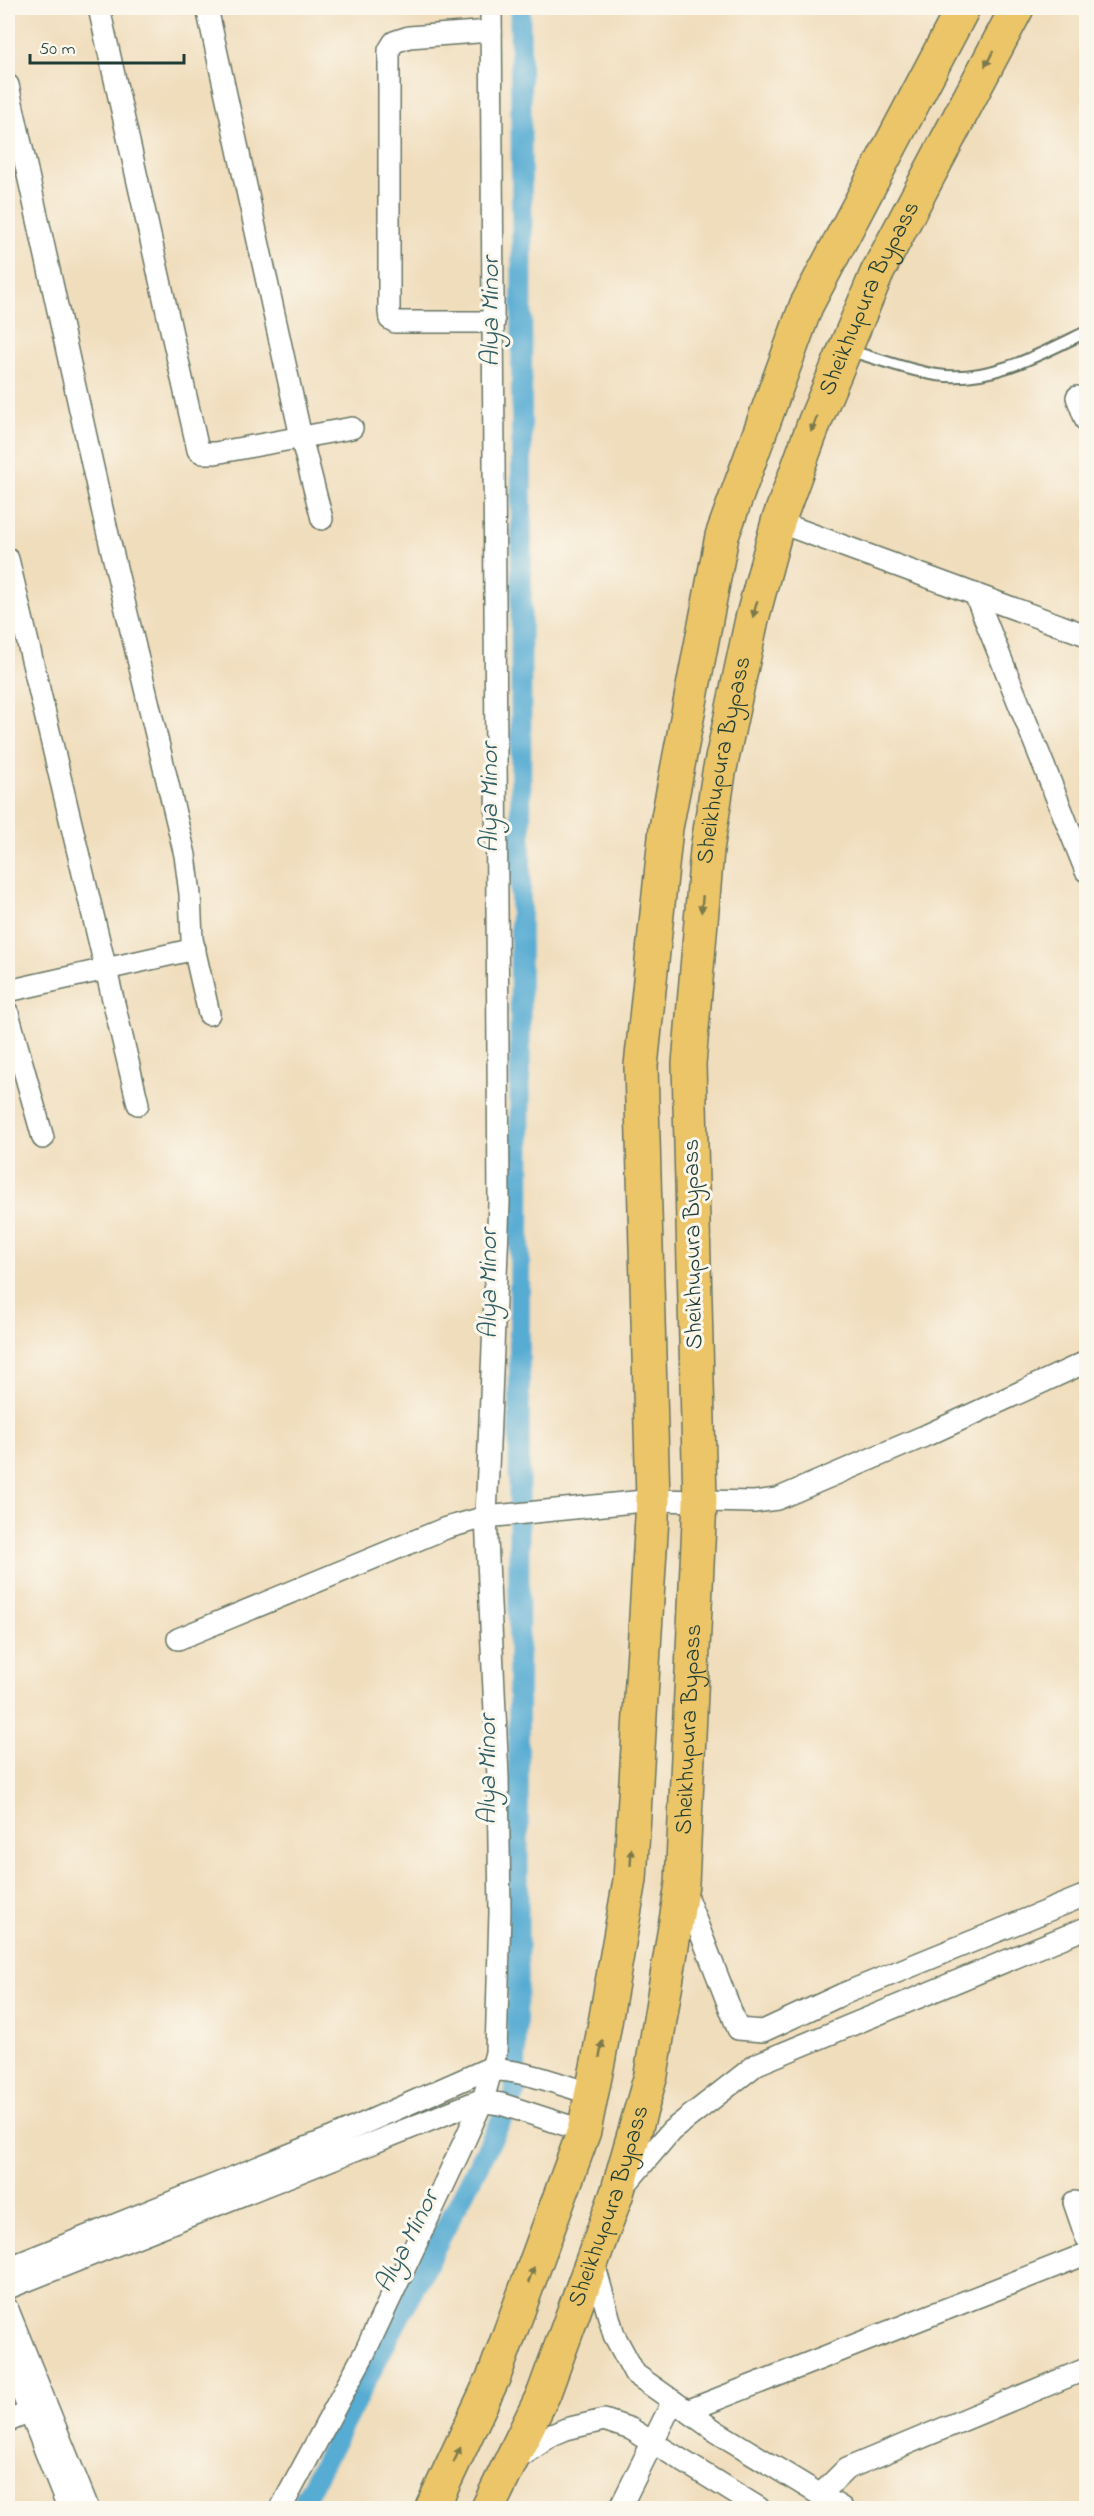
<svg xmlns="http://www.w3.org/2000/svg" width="1094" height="2516" font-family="'Indie Flower',sans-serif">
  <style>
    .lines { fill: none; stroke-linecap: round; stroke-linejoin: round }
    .canal { stroke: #56acd3; stroke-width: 21 }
    .service-casing { stroke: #687564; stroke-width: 14 }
    .minor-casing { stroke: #687564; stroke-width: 24 }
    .trunk-casing { stroke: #687564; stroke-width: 36 }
    .service { stroke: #fff; stroke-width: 10 }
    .minor { stroke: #fff; stroke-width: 21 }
    .trunk { stroke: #ecc569; stroke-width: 33 }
    .oneway { fill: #7b7a4c }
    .labels { text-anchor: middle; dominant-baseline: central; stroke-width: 6; stroke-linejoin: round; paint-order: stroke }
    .street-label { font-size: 24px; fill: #1f3d34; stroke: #fbf7ec }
    .water-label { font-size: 26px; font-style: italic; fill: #305e64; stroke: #fbf7ec }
  </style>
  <rect width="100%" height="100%" fill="#fbf7ec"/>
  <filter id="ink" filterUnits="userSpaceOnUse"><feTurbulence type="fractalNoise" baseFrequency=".0167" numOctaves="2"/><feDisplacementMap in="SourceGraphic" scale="12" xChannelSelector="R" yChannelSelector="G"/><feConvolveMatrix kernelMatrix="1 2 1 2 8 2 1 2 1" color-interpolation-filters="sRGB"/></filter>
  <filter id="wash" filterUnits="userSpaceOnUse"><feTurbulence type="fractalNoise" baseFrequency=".008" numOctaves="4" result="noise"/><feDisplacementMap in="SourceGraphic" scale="24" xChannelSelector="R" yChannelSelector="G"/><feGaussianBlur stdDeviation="1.35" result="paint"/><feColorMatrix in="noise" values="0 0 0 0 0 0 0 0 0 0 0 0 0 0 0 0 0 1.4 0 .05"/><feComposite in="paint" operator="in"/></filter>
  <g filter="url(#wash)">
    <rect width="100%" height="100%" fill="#f0ddbc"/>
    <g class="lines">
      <polyline class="canal" points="300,2508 515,2094 518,1943 522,240 520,8"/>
    </g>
  </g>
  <g filter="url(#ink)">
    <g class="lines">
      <defs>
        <path id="service" d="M847 350C876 358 907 370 937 375 989 383 1041 354 1086 332"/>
        <g id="minor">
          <polyline points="99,8 198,450 203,453 215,453 352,428"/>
          <polyline points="207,8 301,437 322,519"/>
          <polyline points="491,31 409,37 394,42 389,50 389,312 390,319 395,322 494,322"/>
          <polyline points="8,85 105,522 185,855 190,894 192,939 209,1014"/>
          <polyline points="1077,397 1086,421"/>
          <polyline points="778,522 1086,635"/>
          <polyline points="8,559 138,1104"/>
          <polyline points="975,594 1086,871"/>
          <polyline points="8,991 195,949"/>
          <polyline points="8,1013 43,1138"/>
          <polyline points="178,1639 446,1528 486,1517 653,1500 754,1502 777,1499 927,1435 1086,1362"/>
          <polyline points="684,1890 738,2029 763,2031 843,1994 1086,1895"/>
          <polyline points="625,2185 671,2131 757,2064 1086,1928"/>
          <polyline points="1074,2202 1086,2237"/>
          <polyline points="593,2260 614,2335 635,2374 717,2432 842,2508"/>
          <path d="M8 2268 331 2138 485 2070C521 2068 558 2084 592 2094"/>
          <polyline points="8,2288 478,2101 501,2104 584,2131"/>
          <polyline points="8,2310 88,2508"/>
          <polyline points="8,2357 68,2508"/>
          <polyline points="687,2411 1086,2254"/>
          <polyline points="8,2421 43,2407"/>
          <polyline points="513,2462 552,2435 566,2429 604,2420 631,2429 759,2508"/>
          <polyline points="820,2495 846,2469 1086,2369"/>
          <polyline points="281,2508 364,2354 464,2142 483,2100 496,2053 500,1912 498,1777 486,1517 499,1203 491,8"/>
          <polyline points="620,2508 673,2401"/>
        </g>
        <g id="trunk">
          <polyline points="432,2508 494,2376 584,2131 599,2057 630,1880 653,1500 641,1066 666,828 722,536 806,306 963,8"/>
          <path id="s1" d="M488 2508 544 2393 617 2193 651 2075 682 1884 700 1501 689 1064 707 850 719 773 752 619 778 522 815 421 877 273 1017 8"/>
        </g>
      </defs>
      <use href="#service" class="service-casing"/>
      <use href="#minor" class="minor-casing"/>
      <use href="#trunk" class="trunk-casing"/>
      <use href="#service" class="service"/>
      <use href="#minor" class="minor"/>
      <use href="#trunk" class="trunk"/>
    </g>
    <defs><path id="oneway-solid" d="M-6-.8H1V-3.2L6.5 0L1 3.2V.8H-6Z" transform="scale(1.5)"/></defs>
    <g class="oneway">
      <use href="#oneway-solid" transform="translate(989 59) rotate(118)"/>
      <use href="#oneway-solid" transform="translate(814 424) rotate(111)"/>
      <use href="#oneway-solid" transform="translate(755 609) rotate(105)"/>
      <use href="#oneway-solid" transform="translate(702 904) rotate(95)"/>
      <use href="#oneway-solid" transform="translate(631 1857) rotate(-87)"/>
      <use href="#oneway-solid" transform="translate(601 2049) rotate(-80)"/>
      <use href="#oneway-solid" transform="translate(531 2275) rotate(-70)"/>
      <use href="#oneway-solid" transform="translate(457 2455) rotate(-65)"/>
    </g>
  </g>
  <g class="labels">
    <g class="street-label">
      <text stroke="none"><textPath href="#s1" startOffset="2270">Sheikhupura Bypass</textPath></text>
      <text stroke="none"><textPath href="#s1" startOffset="1784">Sheikhupura Bypass</textPath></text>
      <text transform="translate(694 1244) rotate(-91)">Sheikhupura Bypass</text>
      <text stroke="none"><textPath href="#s1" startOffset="812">Sheikhupura Bypass</textPath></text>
      <text stroke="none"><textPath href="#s1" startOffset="326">Sheikhupura Bypass</textPath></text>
    </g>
    <g class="water-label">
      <text transform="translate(492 312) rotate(-90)">Alya Minor</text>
      <text transform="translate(491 798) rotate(-90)">Alya Minor</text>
      <text transform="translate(490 1284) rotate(-90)">Alya Minor</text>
      <text transform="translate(489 1770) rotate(-90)">Alya Minor</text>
      <text transform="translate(408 2242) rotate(-63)">Alya Minor</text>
    </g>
  </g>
  <rect width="1094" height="2516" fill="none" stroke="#fbf7ec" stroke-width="30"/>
  <path d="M30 54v9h154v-9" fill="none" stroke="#1f3d34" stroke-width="3"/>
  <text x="39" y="54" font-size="18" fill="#1f3d34" stroke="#fbf7ec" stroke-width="4.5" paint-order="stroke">50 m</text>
</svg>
